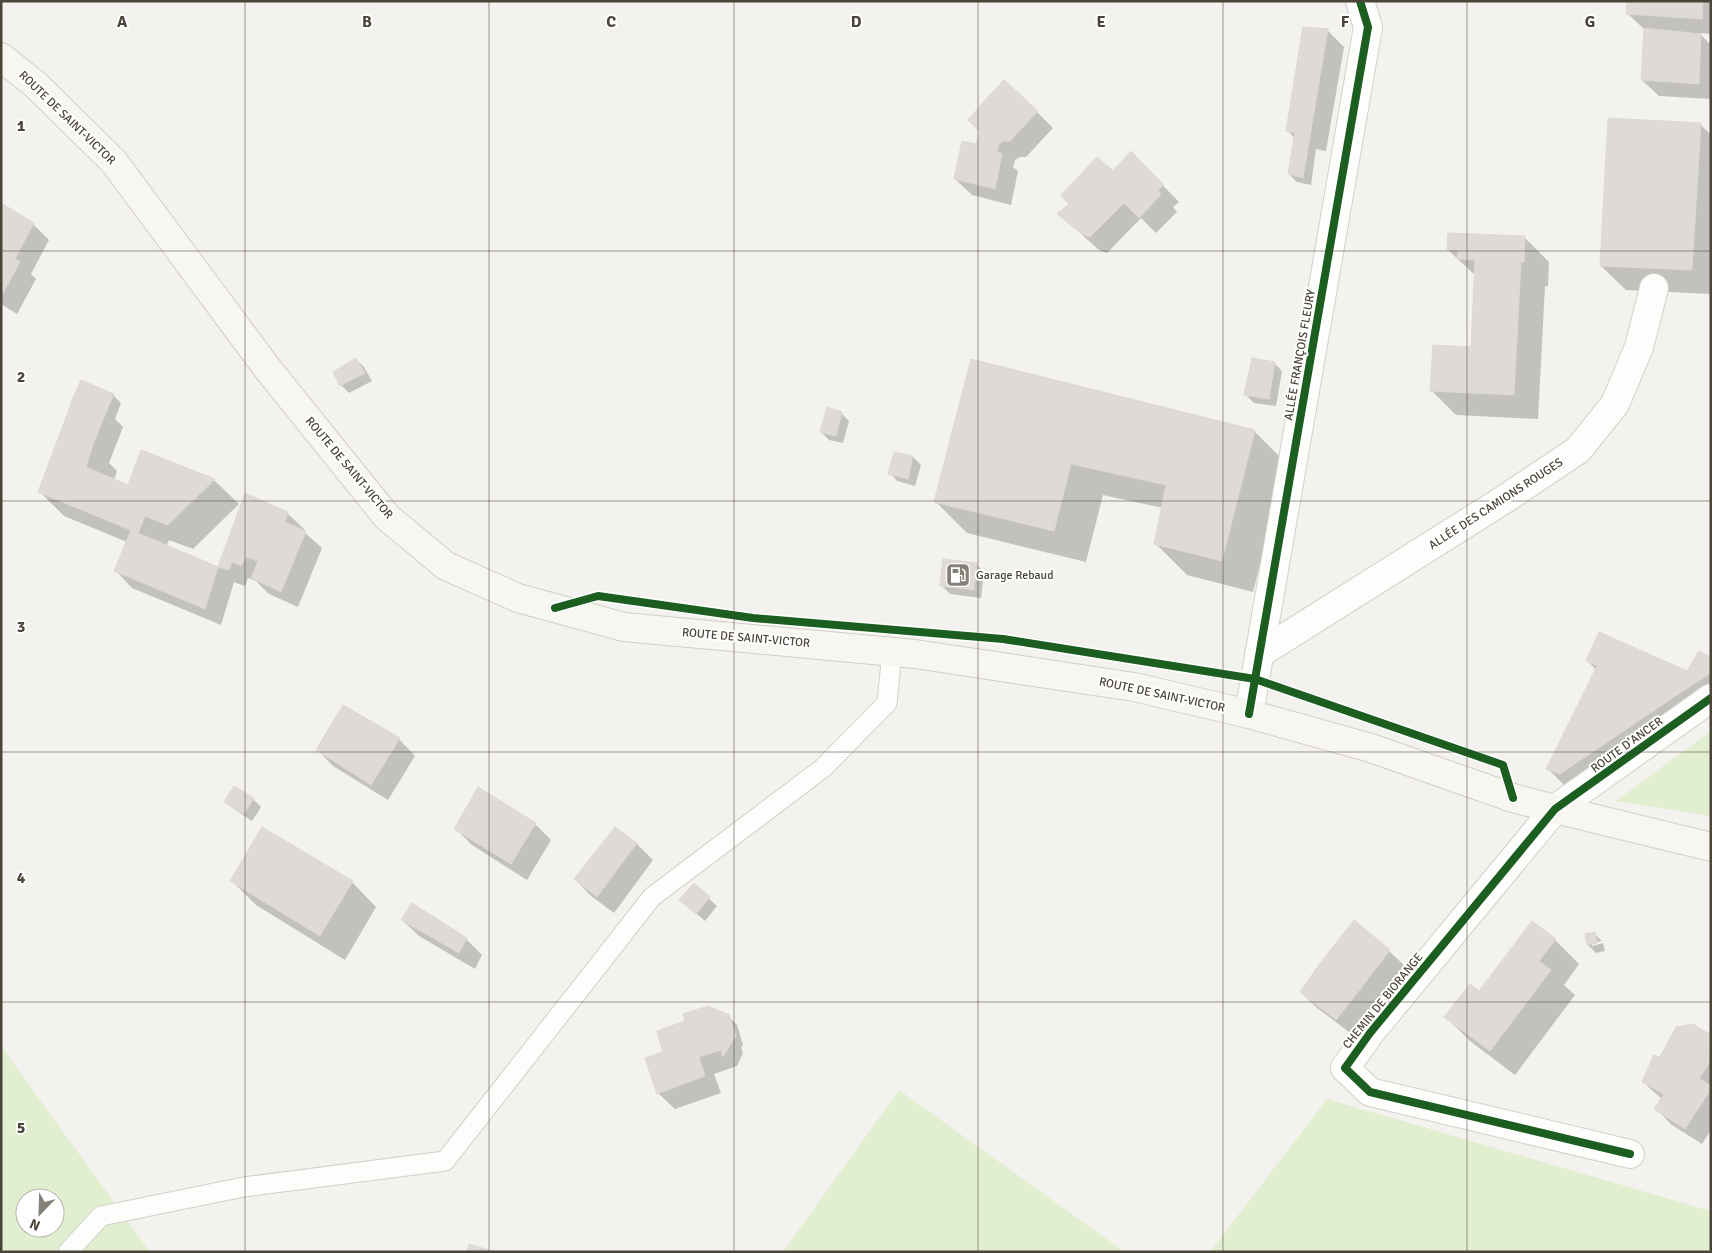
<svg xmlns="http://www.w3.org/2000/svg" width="1712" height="1253" font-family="Signika,sans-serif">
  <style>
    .green { fill: #e1eecf; fill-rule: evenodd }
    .shadow { fill: #0003 }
    .building { fill: #dedbd6; stroke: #dcd9d4 }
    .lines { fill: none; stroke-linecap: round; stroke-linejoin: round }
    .service-casing { stroke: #d2d0cb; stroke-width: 21 }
    .minor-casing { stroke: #d2d0cb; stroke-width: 30 }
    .secondary-casing { stroke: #d3cfc5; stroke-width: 30 }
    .service { stroke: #fdfdfc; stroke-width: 19 }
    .minor { stroke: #fdfdfc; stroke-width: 28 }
    .secondary { stroke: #f7f6f1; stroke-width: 28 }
    .cycleway-casing { stroke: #fff; stroke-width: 11 }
    .cycleway { stroke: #1b5e20; stroke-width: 8 }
    .grid { fill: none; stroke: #4b4439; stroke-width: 1; stroke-opacity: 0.55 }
    .labels { text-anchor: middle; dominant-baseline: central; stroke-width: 4; stroke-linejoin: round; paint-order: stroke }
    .street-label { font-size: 12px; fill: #4b4439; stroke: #fff }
    .poi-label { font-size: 12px; fill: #4b4439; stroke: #fff; text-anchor: start }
    .grid-label { font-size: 16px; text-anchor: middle; font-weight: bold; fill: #4b4439; stroke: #fff; stroke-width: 4; stroke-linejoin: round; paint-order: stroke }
  </style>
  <rect width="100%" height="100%" fill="#f4f2ee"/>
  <g class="green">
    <polygon points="1711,731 1711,816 1616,801"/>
    <path d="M1 1046 150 1252H1ZM25 1198H55V1228H25Z"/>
    <polygon points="899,1090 1125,1252 783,1252"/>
    <polygon points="1327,1099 1711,1211 1711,1252 1210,1252"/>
  </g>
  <g class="shadow">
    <polygon points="1628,1 1711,1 1711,34 1699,33 1711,45 1711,99 1659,96 1642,80 1645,30 1627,13"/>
    <polygon points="1327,30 1344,47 1326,151 1316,149 1311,185 1297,182 1289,174 1295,138 1288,131"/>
    <polygon points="1037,112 1053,128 1026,157 1020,157 1015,160 1013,167 1018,171 1011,205 972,195 955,179 977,146"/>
    <polygon points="1700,124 1711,135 1711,294 1626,290 1601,266"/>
    <polygon points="1131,153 1179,202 1173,207 1177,212 1156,233 1141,218 1107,253 1099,250 1059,214 1070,204 1097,159 1113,172"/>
    <polygon points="1,205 33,224 49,240 31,274 36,279 17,314 1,304"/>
    <polygon points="1524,237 1549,262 1548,286 1545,286 1538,419 1456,415 1432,391 1472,348 1476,276 1448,250"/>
    <polygon points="356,359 364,367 372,381 349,393 341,385 335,373"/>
    <polygon points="971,361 1255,432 1286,463 1253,592 1187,575 1156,544 1163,508 1103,495 1086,562 967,533 935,501"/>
    <polygon points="1274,363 1282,371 1276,406 1254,403 1246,395"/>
    <polygon points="113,395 121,403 115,419 123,427 109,463 117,471 114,480 129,486 141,451 215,481 239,504 193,549 169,540 166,546 219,568 246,494 287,513 304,529 303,531 322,548 298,607 269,594 256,581 248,578 245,586 234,582 221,625 132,588 116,571 127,542 64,516 40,492"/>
    <polygon points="841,413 849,421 843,443 829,440 821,432"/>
    <polygon points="894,453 913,457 921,465 915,486 897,481 890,473"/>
    <polygon points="976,564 984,572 981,598 950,594 942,586"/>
    <polygon points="1711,658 1711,700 1571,792 1547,768 1596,670 1588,661 1687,672"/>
    <polygon points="399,739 415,756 388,800 333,766 317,749"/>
    <polygon points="253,799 261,807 252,821 234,809 226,802"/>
    <polygon points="535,824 551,840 527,880 472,845 456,829"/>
    <polygon points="615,828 637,844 653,860 614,913 591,896 575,879"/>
    <polygon points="232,881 352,882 376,907 345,960 256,905"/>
    <polygon points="694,885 717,906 705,921 681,900"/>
    <polygon points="402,920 466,939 482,955 475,969 419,936"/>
    <polygon points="1354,922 1389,951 1406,967 1353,1035 1317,1008 1301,992"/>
    <polygon points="1595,934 1602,941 1592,943 1592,946 1603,943 1605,951 1596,953 1588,945"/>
    <polygon points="1555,940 1579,964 1564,985 1575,995 1515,1075 1470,1041 1446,1017"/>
    <polygon points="728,1016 737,1025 743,1045 741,1047 743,1053 737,1066 714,1074 721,1093 675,1109 658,1093 665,1053"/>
    <polygon points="1677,1029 1711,1037 1711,1130 1702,1144 1672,1125 1656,1109 1662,1099 1643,1082 1660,1059"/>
  </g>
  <g class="building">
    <polygon points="1627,1 1703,1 1702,19 1626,14"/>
    <polygon points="1303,27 1328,29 1310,136 1286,131"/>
    <polygon points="1644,28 1701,34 1699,84 1641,80"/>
    <polygon points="1004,80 1011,86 994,104 987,98"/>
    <polygon points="1011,86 1038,111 1010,141 1003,141 999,144 997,152 1002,154 995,189 954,179 962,141 976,144 980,132 968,120 987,98 994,104"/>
    <polygon points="1608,118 1701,123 1692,270 1600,266"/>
    <polygon points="1295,132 1310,136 1303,178 1288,174"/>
    <polygon points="1131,151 1146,167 1141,172 1124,159"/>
    <polygon points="1097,157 1112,170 1101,182 1096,178 1082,191 1077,186 1064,199 1061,195"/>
    <polygon points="1124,159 1141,172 1146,167 1164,185 1158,190 1161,195 1139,218 1124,203 1090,237 1082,234 1057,214 1069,204 1064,199 1077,186 1082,191 1096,178 1101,182"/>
    <polygon points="1,203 34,223 15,259 20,262 1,297"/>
    <polygon points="1448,233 1525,236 1524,262 1521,262 1514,395 1430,391 1433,345 1471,347 1475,260 1457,259 1458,250 1447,250"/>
    <polygon points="356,358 365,373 340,386 333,372"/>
    <polygon points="1252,358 1275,362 1269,399 1244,395"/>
    <polygon points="971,359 1255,430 1222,561 1154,544 1166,485 1071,464 1054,531 934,502"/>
    <polygon points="81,380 114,394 107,410 74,396"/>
    <polygon points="74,396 107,410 93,445 61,431"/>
    <polygon points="827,407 842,412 836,436 820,432"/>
    <polygon points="61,431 93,445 86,467 128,485 141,450 215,479 168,525 145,516 138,533 38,492"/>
    <polygon points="894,452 913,456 908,479 888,474"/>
    <polygon points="245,493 288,512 285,522 306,531 281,592 251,578 258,561 246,557 241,566 232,562 229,570 218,567"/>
    <polygon points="131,530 218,567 205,609 114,571"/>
    <polygon points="943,559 977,563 974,590 940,586"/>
    <polygon points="1599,632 1687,671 1699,651 1711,657 1711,673 1674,697 1586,661"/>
    <polygon points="1597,666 1674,697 1560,774 1546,769"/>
    <polygon points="343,705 400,738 371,785 316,750"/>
    <polygon points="234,786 254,798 244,814 224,802"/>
    <polygon points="478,787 536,823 511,864 454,829"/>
    <polygon points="262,827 353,881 320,936 230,881"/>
    <polygon points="615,827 637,843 597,897 574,879"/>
    <polygon points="694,883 710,897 696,914 679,900"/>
    <polygon points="412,903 467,938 459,953 401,920"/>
    <polygon points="1354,920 1390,950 1358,992 1321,962"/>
    <polygon points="1532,921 1556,939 1539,961 1551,970 1490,1051 1444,1017 1470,984 1479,991"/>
    <polygon points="1595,932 1597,943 1587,945 1585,934"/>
    <polygon points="1321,962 1358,992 1336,1020 1300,992"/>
    <polygon points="708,1006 729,1015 736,1036 723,1057 721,1050 728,1036 722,1020 708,1014 685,1021 683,1014"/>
    <polygon points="708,1014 722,1020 728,1036 721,1050 699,1057 705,1076 657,1094 645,1058 663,1052 659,1039 688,1029 685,1021"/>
    <polygon points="685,1021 688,1029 659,1039 657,1031"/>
    <polygon points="1693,1024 1711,1035 1711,1060 1699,1079 1694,1075 1702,1062 1699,1061 1705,1053 1703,1043 1691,1035 1681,1038 1676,1045 1672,1044 1666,1060 1660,1057 1676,1027"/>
    <polygon points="1691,1035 1703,1043 1705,1053 1699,1061 1702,1062 1694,1075 1711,1086 1711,1089 1685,1129 1654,1109 1664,1094 1642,1082 1654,1055 1666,1060 1672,1044 1676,1045 1681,1038"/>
    <polygon points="469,1244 492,1251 492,1252 467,1252"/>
  </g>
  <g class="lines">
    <defs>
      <polyline id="service" points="68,1252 101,1216 244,1187 445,1161 652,897 823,768 887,703 892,652"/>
      <g id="minor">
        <polyline points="1259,654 1508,497 1578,450 1615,404 1639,347 1654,288"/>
        <polyline points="1249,714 1368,27 1360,1"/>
        <polyline points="1630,1154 1370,1092 1345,1068 1370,1033 1555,809 1711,698"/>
      </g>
      <polyline id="secondary" points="1,57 36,85 114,162 267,368 387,517 446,566 518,598 624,627 915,654 1134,687 1249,714 1371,748 1513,798 1555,809 1711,847"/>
    </defs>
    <use href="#service" class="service-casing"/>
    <use href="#minor" class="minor-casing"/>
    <use href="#secondary" class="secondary-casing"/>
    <use href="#service" class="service"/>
    <use href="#minor" class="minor"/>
    <use href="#secondary" class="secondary"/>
    <defs>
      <g id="cycleway">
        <polyline points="555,608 598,596 753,618 1003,639 1255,679 1503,765 1513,798"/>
        <polyline points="1249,714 1368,27 1360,1"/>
        <polyline points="1630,1154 1370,1092 1345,1068 1370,1033 1555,809 1711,698"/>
      </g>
    </defs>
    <use href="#cycleway" class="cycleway-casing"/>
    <use href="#cycleway" class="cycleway"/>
  </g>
  <path class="grid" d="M245 1V1252M489 1V1252M734 1V1252M978 1V1252M1223 1V1252M1467 1V1252M1 251H1711M1 501H1711M1 752H1711M1 1002H1711"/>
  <defs>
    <symbol id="fuel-square" viewBox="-11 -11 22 22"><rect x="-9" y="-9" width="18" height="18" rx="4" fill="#868178" stroke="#fff"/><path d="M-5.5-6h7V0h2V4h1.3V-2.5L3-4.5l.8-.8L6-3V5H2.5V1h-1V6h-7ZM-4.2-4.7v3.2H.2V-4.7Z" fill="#fff"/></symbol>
  </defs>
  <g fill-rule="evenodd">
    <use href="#fuel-square" x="944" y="561" width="28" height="28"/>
  </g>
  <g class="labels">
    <g class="street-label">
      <text transform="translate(67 118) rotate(44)">ROUTE DE SAINT-VICTOR</text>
      <text transform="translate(1300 355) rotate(-80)">ALLÉE FRANÇOIS FLEURY</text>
      <text transform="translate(349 468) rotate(50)">ROUTE DE SAINT-VICTOR</text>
      <text transform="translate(1496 504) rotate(-33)">ALLÉE DES CAMIONS ROUGES</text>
      <text transform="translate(746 638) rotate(5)">ROUTE DE SAINT-VICTOR</text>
      <text transform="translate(1162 695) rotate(12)">ROUTE DE SAINT-VICTOR</text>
      <text transform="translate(1627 745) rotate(-36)">ROUTE D'ANCER</text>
      <text transform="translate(1383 1001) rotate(-51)">CHEMIN DE BIORANGE</text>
    </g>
    <g class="poi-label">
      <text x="976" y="575">Garage Rebaud</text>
    </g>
  </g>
  <g class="grid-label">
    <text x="122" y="27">A</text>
    <text x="367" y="27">B</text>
    <text x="611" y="27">C</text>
    <text x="856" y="27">D</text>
    <text x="1101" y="27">E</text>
    <text x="1345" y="27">F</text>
    <text x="1590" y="27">G</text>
    <text x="21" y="131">1</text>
    <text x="21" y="382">2</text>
    <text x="21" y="632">3</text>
    <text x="21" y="883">4</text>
    <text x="21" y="1133">5</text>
  </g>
  <rect width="1712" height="1253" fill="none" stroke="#4b4439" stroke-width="5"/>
  <g transform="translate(40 1213) rotate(203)"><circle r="24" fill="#ffffff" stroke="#b7b4b0"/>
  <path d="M0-4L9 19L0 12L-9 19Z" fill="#868178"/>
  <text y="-8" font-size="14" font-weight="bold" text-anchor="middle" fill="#4b4439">N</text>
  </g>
</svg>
